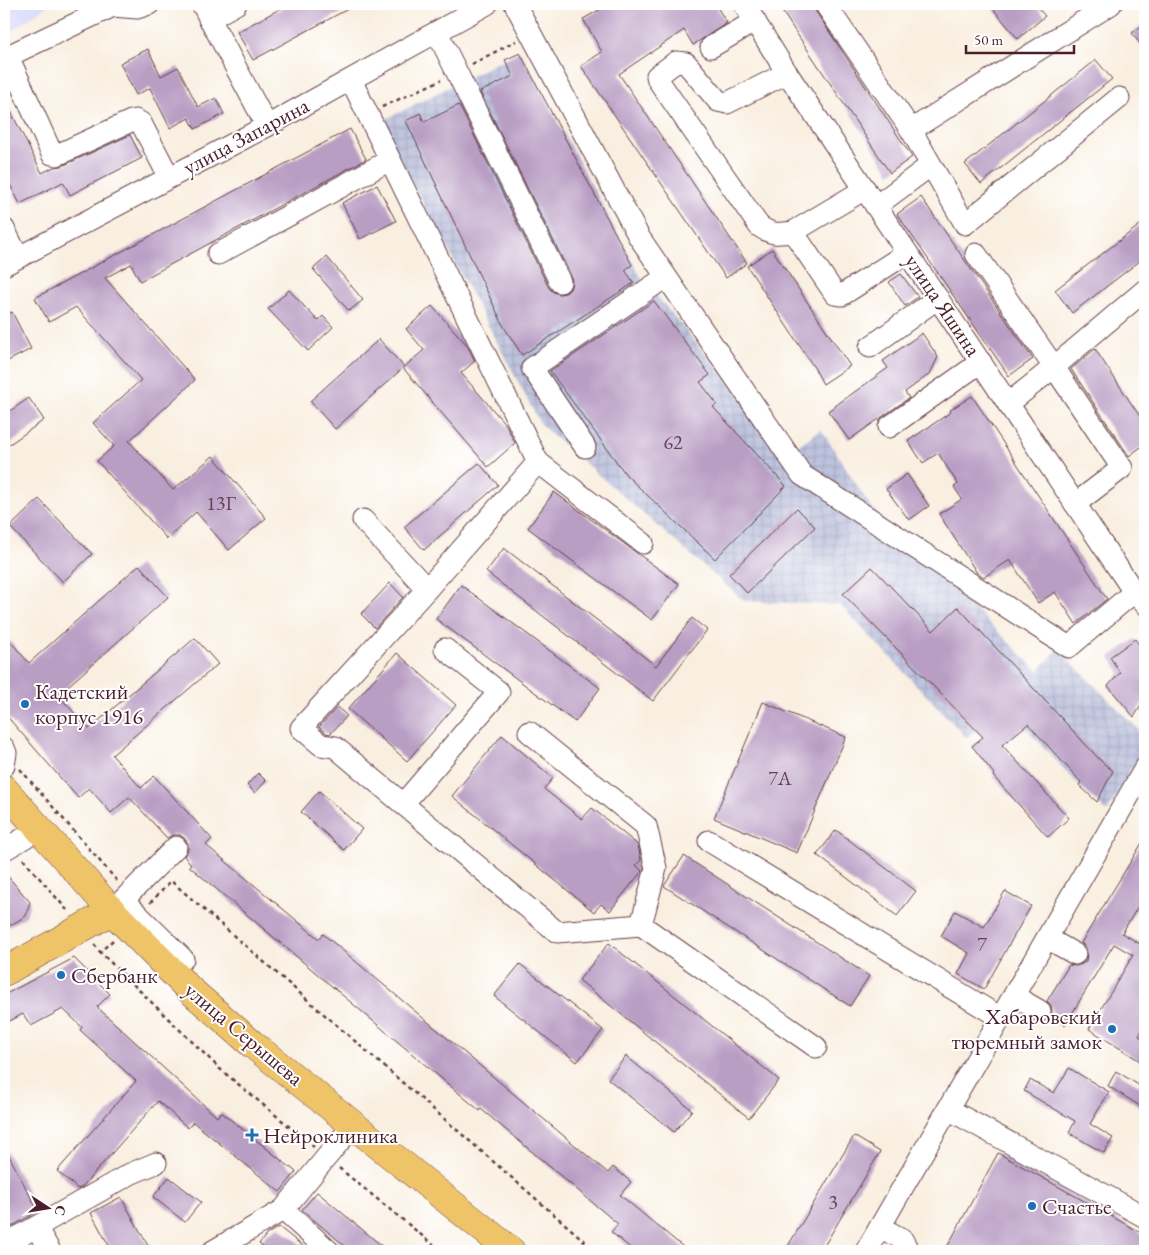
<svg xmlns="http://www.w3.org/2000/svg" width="1149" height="1255" font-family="'EB Garamond',serif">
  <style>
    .built { fill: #d6d8f9 }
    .industrial { fill: url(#industrial-grid) }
    .building { fill: #b99ec4 }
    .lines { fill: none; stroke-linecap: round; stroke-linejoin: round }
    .minor-casing { stroke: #643e46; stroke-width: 23 }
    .major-casing { stroke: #643e46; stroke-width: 29 }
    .path { stroke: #643e46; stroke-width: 2.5; stroke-dasharray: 4 4; stroke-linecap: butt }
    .minor { stroke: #fff; stroke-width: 21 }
    .major { stroke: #efc469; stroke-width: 28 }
    .poi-dot { fill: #1f6fb2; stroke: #fff; stroke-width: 2 }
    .labels { text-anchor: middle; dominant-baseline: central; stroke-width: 4; stroke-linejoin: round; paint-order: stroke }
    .number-label { font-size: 20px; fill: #663f51 }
    .street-label { font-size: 22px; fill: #4a1f2b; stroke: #fff }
    .poi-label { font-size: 22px; fill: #4a1f2b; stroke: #fff; text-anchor: start }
  </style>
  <defs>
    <pattern id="industrial-grid" width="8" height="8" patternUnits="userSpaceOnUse" patternTransform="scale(1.25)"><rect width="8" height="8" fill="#bec3de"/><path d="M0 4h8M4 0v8" fill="none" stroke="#a5a7bf"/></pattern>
  </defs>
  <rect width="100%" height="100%" fill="#fff"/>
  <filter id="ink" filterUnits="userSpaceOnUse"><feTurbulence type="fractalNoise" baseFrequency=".02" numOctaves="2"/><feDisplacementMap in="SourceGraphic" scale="10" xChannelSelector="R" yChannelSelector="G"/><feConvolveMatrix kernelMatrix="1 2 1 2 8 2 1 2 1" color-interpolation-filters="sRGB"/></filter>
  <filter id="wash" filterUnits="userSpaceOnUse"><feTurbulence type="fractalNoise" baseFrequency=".0096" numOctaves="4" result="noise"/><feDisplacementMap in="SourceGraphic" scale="20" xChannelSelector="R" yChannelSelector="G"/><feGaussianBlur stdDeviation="1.12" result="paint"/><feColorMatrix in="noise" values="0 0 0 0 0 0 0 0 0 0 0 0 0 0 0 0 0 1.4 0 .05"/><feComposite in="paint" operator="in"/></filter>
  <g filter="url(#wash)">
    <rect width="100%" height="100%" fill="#f9efe0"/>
    <polygon class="built" points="4,4 50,4 4,36"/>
    <polygon class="industrial" points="520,51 641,277 788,453 821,429 871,507 1038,671 1058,649 1145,736 1145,745 1107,812 1079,785 1008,709 966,737 840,605 744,601 541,425 380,122"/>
    <g id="blocks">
      <g class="building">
        <polygon points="289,4 357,4 253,60 237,32"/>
        <polygon points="610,4 715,4 727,23 693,45 684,30 619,74 747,263 726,278 581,66 602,52 583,19"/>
        <polygon points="777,4 811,4 912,157 890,173"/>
        <polygon points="989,4 1034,4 1045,16 1018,39"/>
        <polygon points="1145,23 1145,51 1132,33"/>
        <polygon points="148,49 161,76 178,67 198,107 216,98 224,114 195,129 189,118 170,128 150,88 136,95 120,63"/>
        <polygon points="520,53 632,265 625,270 634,283 522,355 504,327 406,121 420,113 424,122 459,105 549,288 553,292 559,294 566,293 570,289 572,283 571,276 480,92 513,76 505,60"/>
        <polygon points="1096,60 1112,79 981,184 965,164"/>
        <polygon points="4,98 42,173 54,167 62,166 130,135 142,158 70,195 63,182 20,204 4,173"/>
        <polygon points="350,129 366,159 140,281 131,264 105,278 195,380 129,441 173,490 213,456 266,518 229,550 196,512 167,539 97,461 114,446 93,423 141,380 76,307 49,322 35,298"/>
        <polygon points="377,185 396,221 360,239 342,203"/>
        <polygon points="921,197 1033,359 1009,376 897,214"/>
        <polygon points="1145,221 1145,257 1072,313 1055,290"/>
        <polygon points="772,249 850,366 823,384 815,369 747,266"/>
        <polygon points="327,257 363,300 349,311 313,269"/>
        <polygon points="901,274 918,297 905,306 889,282"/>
        <polygon points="289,290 318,321 323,316 333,327 308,351 268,309"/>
        <polygon points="654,301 710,375 700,382 717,404 713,407 786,486 715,559 627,476 550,371"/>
        <polygon points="432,306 467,345 475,361 461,373 506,425 515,443 488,467 403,368 424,350 406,329"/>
        <polygon points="12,312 31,349 4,363 4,316"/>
        <polygon points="922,333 938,357 930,374 905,392 909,398 849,440 828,411 888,368 883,361"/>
        <polygon points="379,339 404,367 335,429 310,401"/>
        <polygon points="1095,349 1145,424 1145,444 1129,456 1071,369"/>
        <polygon points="972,396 1107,599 1076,624 1055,592 1038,603 1010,560 984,577 977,573 939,514 962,499 954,487 958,484 938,453 923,463 908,441 951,412 950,410"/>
        <polygon points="29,398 44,420 4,448 4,415"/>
        <polygon points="479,463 498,485 424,550 404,527"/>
        <polygon points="907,474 929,506 909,520 886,489"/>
        <polygon points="554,492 679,584 652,620 528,528"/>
        <polygon points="39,499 92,554 63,582 10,527"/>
        <polygon points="797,508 815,527 747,593 729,574"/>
        <polygon points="504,548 656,666 692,618 707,630 653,701 486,572"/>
        <polygon points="139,565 168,597 58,695 89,729 195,638 218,664 112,755 141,788 154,776 212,839 206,845 319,939 323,934 608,1173 613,1167 631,1182 620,1195 688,1251 634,1251 611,1232 618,1224 481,1109 480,1111 189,866 191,864 184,856 188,850 188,843 184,838 180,835 173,835 167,838 129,797 111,813 89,788 78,798 4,713 4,634 29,663"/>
        <polygon points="872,567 933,631 958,607 1101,761 1113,771 1097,802 1079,785 1081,782 1028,724 1002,745 1069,818 1048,837 993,776 994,774 972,746 983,737 843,594"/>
        <polygon points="390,583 403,597 375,628 361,614"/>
        <polygon points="461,585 600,688 575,722 436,619"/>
        <polygon points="1135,639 1145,655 1145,699 1134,717 1108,686 1120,673 1110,657"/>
        <polygon points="397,653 456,705 407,761 348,709"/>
        <polygon points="763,702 846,737 797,853 714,818"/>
        <polygon points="337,707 347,716 330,734 326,733 319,727"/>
        <polygon points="502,735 553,778 544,789 582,819 592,808 638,845 641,860 636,865 642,871 610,911 601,904 594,912 452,796"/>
        <polygon points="258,773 266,781 255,793 247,785"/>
        <polygon points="319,791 362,829 344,850 301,812"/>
        <polygon points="836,830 916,891 897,916 817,855"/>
        <polygon points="1145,838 1145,895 1122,933 1140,944 1145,935 1145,1025 1139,1036 1145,1040 1145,1064 1089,1029 1133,955 1114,944 1065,1025 1051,1017 1052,1011 1051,1005 1047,1001 1069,965 1076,966 1082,964 1086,961 1087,953 1086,947 1081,943"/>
        <polygon points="684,856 869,976 850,1006 664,886"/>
        <polygon points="4,872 30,902 26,916 4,929"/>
        <polygon points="1005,891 1031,906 984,989 958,974 969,953 941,936 955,911 984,927"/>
        <polygon points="609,943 779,1080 749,1118 579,980"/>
        <polygon points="74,958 110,994 97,1007 217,1117 221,1112 296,1172 280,1192 193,1122 188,1128 158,1101 82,1187 78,1189 57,1171 136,1081 80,1030 82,1027 63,1009 31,1026 23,1014 4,1024 4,995"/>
        <polygon points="520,964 603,1030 577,1062 494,996"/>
        <polygon points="626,1056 692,1110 674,1132 608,1079"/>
        <polygon points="1069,1068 1109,1092 1090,1124 1113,1138 1104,1153 1069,1133 1075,1121 1024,1091 1030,1080 1054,1093"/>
        <polygon points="1116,1071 1145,1089 1145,1098 1140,1106 1108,1086"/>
        <polygon points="854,1136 880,1152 821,1251 785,1251"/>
        <polygon points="4,1146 38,1211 11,1227 4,1214"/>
        <polygon points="998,1153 1145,1235 1145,1251 945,1251"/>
        <polygon points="169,1177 201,1202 185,1222 153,1197"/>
        <polygon points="317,1192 388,1251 351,1251 302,1210"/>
        <polygon points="121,1197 151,1251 112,1251 91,1213"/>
        <polygon points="279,1227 309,1251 268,1251 259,1244 267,1234"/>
      </g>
    </g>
  </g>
  <g filter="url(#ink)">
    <use href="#blocks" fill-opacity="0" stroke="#643e46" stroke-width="1"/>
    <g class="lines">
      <defs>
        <g id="minor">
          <polyline points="149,4 137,8 113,6 8,56 52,154 57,155 131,121 136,120 141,123 169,177"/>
          <polyline points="202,4 267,126"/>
          <polyline points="515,4 639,237 802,475 1069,647 1134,592"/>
          <polyline points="744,4 787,73 1134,592 1145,604"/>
          <polyline points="825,4 911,130 965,224 1119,98"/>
          <polyline points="209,19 236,4"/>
          <polyline points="437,32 560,282"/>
          <polyline points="711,47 755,21"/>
          <path d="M787 73 727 103 718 101 686 63 676 62 657 76 658 80 759 226C772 235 777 234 793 232L835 294 842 295 907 253"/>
          <polyline points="351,80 538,462 427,589 301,728 321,745 335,747 403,804 499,692 445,649"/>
          <polyline points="911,130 1111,4"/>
          <polyline points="876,206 931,165"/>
          <polyline points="4,229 18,257"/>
          <polyline points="793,232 865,189"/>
          <polyline points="218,254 390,160"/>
          <polyline points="976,254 1054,367 1008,404"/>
          <polyline points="4,265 267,126 487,4"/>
          <polyline points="870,347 938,298"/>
          <polyline points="889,427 981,362"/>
          <polyline points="585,447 532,368 666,277"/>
          <polyline points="538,462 643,543"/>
          <polyline points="1075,504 1122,468 1054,367 1145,290"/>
          <polyline points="363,520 427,589"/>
          <polyline points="529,732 646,826 656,868 641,925"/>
          <polyline points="4,748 6,753 4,766"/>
          <polyline points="403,804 557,932 641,925 816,1047"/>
          <polyline points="709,841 1001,1018"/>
          <polyline points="4,850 39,829"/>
          <polyline points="123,900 183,959"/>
          <polyline points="112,911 176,847"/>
          <polyline points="1047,938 1075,954"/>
          <polyline points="1014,996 1040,1011"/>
          <polyline points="948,1109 1145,1217"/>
          <polyline points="36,1227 50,1251"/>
          <polyline points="880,1227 902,1239 908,1250 907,1251"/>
          <polyline points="4,1245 130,1174 156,1163"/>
          <polyline points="213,1251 283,1210"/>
          <polyline points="329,1251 283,1210 353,1125"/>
          <polyline points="866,1251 1145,768"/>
        </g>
        <g id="major">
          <polyline points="4,789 112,911 189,989 252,1044 511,1251"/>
          <polyline points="4,972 112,911"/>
        </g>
      </defs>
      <use href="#minor" class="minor-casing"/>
      <use href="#major" class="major-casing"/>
      <g class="path">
        <polyline points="472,64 516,41"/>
        <polyline points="382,107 441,80"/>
        <polyline points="4,720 7,717"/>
        <polyline points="20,769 118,882"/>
        <polyline points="23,859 67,910"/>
        <polyline points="150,903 171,881 596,1251"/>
        <polyline points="113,940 100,952 220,1069 314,1147"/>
        <polyline points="94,944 100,952"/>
        <polyline points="339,1168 441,1251"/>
      </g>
      <use href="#minor" class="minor"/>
      <use href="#major" class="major"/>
    </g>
  </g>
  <g class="poi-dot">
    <circle cx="25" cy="704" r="5"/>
    <circle cx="61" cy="975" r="5"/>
    <circle cx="1112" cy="1029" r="5"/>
    <path d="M249.5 1127.5h5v5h5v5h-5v5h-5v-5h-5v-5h5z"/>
    <circle cx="1032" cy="1206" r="5"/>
  </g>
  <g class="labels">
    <g class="number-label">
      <text x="673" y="442">62</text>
      <text x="221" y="503">13Г</text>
      <text x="780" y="778">7А</text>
      <text x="982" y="944">7</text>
      <text x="833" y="1202">3</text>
    </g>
    <g class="street-label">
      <text transform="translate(246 136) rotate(-28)">улица Запарина</text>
      <text transform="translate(943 305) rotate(56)">улица Яшина</text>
      <text transform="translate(244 1034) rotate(40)">улица Серышева</text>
    </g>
    <g class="poi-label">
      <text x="35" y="691">Кадетский<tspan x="35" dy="25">корпус 1916</tspan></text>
      <text x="71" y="975">Сбербанк</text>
      <text x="1102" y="1016" text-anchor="end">Хабаровский<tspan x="1102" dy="25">тюремный замок</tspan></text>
      <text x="263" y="1135">Нейроклиника</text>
      <text x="1042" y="1206">Счастье</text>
    </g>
  </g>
  <rect width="1149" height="1255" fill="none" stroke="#fff" stroke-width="20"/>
  <g transform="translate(48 1208) rotate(102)" stroke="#ffffff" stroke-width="4" paint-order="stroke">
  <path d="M0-4L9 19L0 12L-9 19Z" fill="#4a1f2b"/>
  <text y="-8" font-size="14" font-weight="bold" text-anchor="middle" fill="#4a1f2b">С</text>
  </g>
  <path d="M966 45v8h108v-8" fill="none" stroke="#4a1f2b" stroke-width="2.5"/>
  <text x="974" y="45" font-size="15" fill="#4a1f2b" stroke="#ffffff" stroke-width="4" paint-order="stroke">50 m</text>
</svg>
